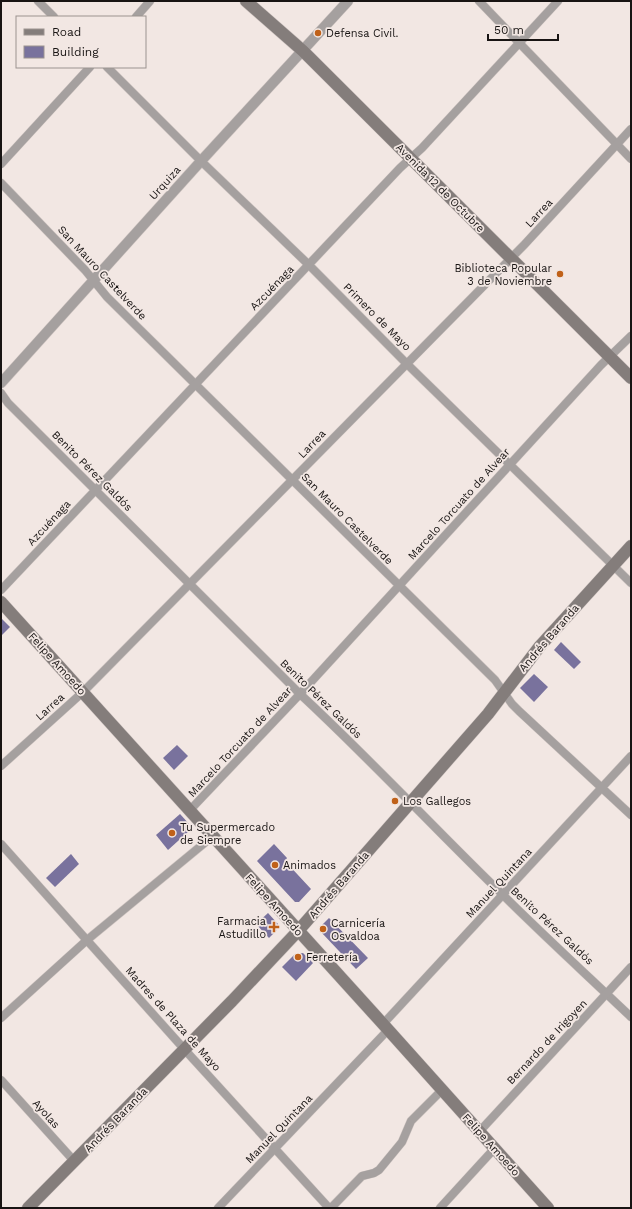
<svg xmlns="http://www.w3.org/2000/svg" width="632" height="1209" font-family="'Work Sans',sans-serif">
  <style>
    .building { fill: #79729d }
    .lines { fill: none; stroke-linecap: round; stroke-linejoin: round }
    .minor-casing { stroke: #cfc5c2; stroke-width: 9 }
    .tertiary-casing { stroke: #cfc5c2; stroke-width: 11 }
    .secondary-casing { stroke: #cfc5c2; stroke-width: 13 }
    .minor { stroke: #a5a09f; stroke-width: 8 }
    .tertiary { stroke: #a5a09f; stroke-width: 10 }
    .secondary { stroke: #847d7b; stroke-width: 12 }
    .poi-dot { fill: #c06119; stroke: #f2e7e3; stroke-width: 1.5 }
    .labels { text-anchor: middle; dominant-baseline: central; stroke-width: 3.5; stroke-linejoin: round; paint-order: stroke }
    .poi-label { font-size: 11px; fill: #181413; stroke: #f2e7e3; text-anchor: start }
    .street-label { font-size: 11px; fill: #181413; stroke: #f2e7e3 }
  </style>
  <rect width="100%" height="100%" fill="#f2e7e3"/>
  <g class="building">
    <polygon points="1,618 10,627 1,636"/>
    <polygon points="561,642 581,662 574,669 554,650"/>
    <polygon points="534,674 548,687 534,702 520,688"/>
    <polygon points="177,745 188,756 174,770 163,758"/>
    <polygon points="180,814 190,825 188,832 168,850 156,835"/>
    <polygon points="274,844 287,858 285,861 311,889 299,902 295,902 257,861"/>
    <polygon points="71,854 79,864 55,887 46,878"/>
    <polygon points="268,913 278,924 277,930 269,938 256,924"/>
    <polygon points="329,918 368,958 356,969 321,932 321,926"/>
    <polygon points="303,953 313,963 296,981 282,967 295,954"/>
  </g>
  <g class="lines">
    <defs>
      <g id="minor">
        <polyline points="38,1 54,17"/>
        <polyline points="479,1 631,159"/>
        <polyline points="136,17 150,1"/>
        <polyline points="107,67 201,161 309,265 406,363 631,583"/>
        <polyline points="1,164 90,67"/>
        <polyline points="1,183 85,270 107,297 495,680 512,704 519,711 631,815"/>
        <path d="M1 393 8 403 300 694C369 758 434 828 502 894 544 936 588 976 631 1017"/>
        <polyline points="1,590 400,168 422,148 558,1"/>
        <polyline points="1,766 83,692 524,245 631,129"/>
        <polyline points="190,810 300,694 601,365 631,336"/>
        <polyline points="1,844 185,1050 329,1208"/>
        <polyline points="1,1018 87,940 213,836"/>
        <polyline points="383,1024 631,756"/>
        <polyline points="1,1080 75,1162"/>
        <polyline points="479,1132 631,967"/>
        <polyline points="218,1208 388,1030"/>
        <polyline points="331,1208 362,1176 374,1173 379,1170 402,1142 411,1121 442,1090"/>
        <polyline points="440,1208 494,1149"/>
      </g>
      <polyline id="tertiary" points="1,383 201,161 348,1"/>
      <g id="secondary">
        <polyline points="246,1 303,51 631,378"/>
        <polyline points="1,602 383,1024 548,1208"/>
        <polyline points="28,1208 232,1001 298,931 488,714 540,646 631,546"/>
      </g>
    </defs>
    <use href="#minor" class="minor-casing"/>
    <use href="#tertiary" class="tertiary-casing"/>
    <use href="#secondary" class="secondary-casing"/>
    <use href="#minor" class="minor"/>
    <use href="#tertiary" class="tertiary"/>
    <use href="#secondary" class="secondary"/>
  </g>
  <g class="poi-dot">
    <circle cx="318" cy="33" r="4"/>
    <circle cx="560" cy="274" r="4"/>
    <circle cx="395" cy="801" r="4"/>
    <circle cx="172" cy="833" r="4"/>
    <circle cx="275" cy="865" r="4"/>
    <path d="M272 921h4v4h4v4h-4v4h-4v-4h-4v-4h4z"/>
    <circle cx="323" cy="929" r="4"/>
    <circle cx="298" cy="957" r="4"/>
  </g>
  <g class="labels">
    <g class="poi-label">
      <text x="326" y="33">Defensa Civil.</text>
      <text x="552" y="268" text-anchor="end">Biblioteca Popular<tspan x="552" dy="13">3 de Noviembre</tspan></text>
      <text x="403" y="801">Los Gallegos</text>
      <text x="180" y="827">Tu Supermercado<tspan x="180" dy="13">de Siempre</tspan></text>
      <text x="283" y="865">Animados</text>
      <text x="266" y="921" text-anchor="end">Farmacia<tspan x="266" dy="13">Astudillo</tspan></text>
      <text x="331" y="923">Carnicería<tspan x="331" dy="13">Osvaldoa</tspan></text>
      <text x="306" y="957">Ferretería</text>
    </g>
    <g class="street-label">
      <text transform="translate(165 183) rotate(-48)">Urquiza</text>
      <text transform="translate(440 188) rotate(45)">Avenida 12 de Octubre</text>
      <text transform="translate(539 213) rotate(-47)">Larrea</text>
      <text transform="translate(102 273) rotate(47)">San Mauro Castelverde</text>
      <text transform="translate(272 288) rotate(-46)">Azcuénaga</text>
      <text transform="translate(377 317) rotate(45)">Primero de Mayo</text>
      <text transform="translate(312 444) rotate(-46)">Larrea</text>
      <text transform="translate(92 471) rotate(45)">Benito Pérez Galdós</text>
      <text transform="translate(459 504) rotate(-48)">Marcelo Torcuato de Alvear</text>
      <text transform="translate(347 519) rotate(45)">San Mauro Castelverde</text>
      <text transform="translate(49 523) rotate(-47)">Azcuénaga</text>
      <text transform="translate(549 638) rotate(-49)">Andrés Baranda</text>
      <text transform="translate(57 664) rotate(48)">Felipe Amoedo</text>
      <text transform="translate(321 699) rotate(44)">Benito Pérez Galdós</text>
      <text transform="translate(50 707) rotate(-42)">Larrea</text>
      <text transform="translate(240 742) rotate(-47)">Marcelo Torcuato de Alvear</text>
      <text transform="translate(499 883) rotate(-47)">Manuel Quintana</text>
      <text transform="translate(339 885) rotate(-49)">Andrés Baranda</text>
      <text transform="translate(274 905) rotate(48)">Felipe Amoedo</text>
      <text transform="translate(552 926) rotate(43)">Benito Pérez Galdós</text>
      <text transform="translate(173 1019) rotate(48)">Madres de Plaza de Mayo</text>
      <text transform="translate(547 1042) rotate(-47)">Bernardo de Irigoyen</text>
      <text transform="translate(46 1114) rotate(48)">Ayolas</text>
      <text transform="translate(116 1120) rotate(-46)">Andrés Baranda</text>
      <text transform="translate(279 1129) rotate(-46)">Manuel Quintana</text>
      <text transform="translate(491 1145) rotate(48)">Felipe Amoedo</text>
    </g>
  </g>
  <rect width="632" height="1209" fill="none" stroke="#181413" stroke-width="4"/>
  <rect x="16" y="16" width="130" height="52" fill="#f2e7e3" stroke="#9b9390"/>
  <rect x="24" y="29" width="20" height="6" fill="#847d7b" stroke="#9b9390"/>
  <text x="52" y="36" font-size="12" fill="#181413">Road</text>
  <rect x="24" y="46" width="20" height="12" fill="#79729d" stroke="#9b9390"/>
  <text x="52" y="56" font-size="12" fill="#181413">Building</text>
  <path d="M488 34v6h70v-6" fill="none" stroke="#181413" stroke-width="2"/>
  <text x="494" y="34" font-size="12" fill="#181413" stroke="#f2e7e3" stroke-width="3" paint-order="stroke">50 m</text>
</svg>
